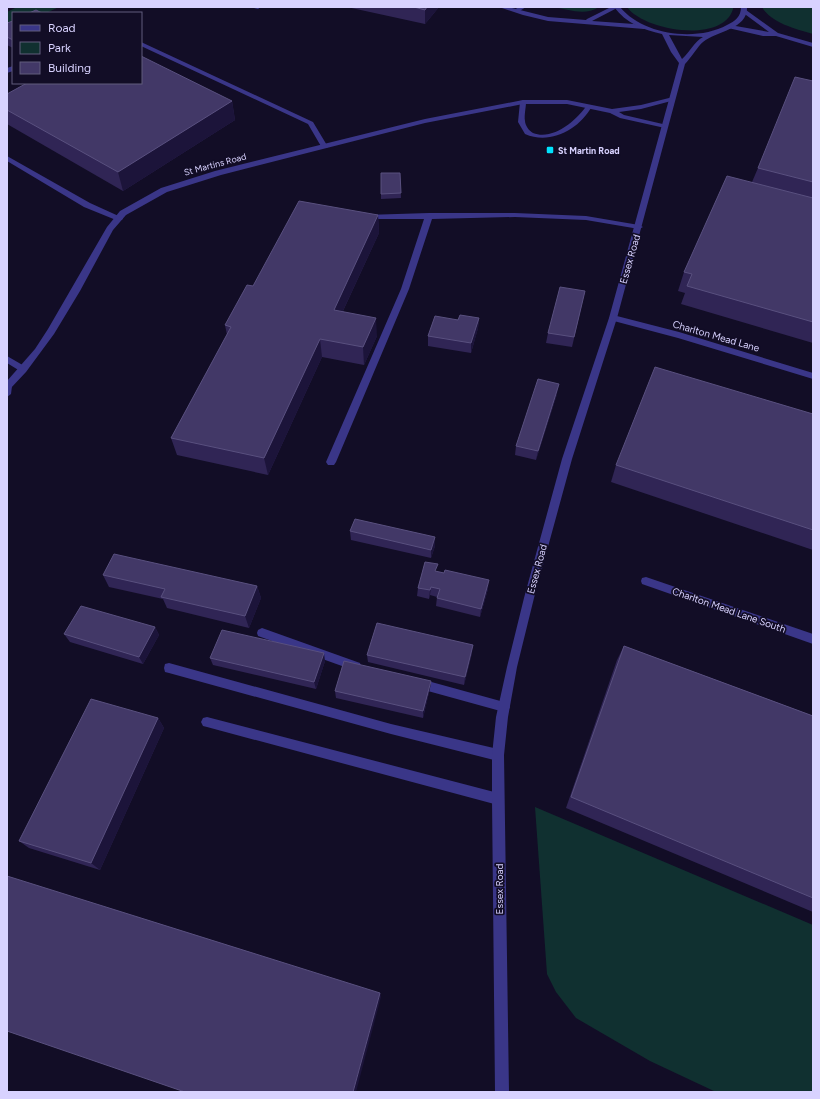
<svg xmlns="http://www.w3.org/2000/svg" width="820" height="1099" font-family="Figtree,sans-serif">
  <style>
    .green { fill: #103030 }
    .lines { fill: none; stroke-linecap: round; stroke-linejoin: round }
    .service { fill: #3a3688; fill-rule: evenodd }
    .minor { fill: #3a3688; fill-rule: evenodd }
    .tertiary { fill: #3a3688; fill-rule: evenodd }
    .wall { fill: #302555 }
    .shaded-wall { fill: #1c143a }
    .building { fill: #423867; stroke: #59507f }
    .poi-dot { fill: #00e1fd; stroke: #120d26; stroke-width: 1.5 }
    .labels { text-anchor: middle; dominant-baseline: central; stroke-width: 3.5; stroke-linejoin: round; paint-order: stroke }
    .far-poi-label { font-size: 9px; font-weight: bold; fill: #d8d2ff; stroke: #120d26; text-anchor: start }
    .far-street-label { font-size: 9px; fill: #d8d2ff; stroke: #120d26 }
    .street-label { font-size: 10px; fill: #d8d2ff; stroke: #120d26 }
  </style>
  <rect width="100%" height="100%" fill="#120d26"/>
  <g class="green">
    <polygon points="17,7 59,7 46,13 13,13 13,29 7,32 7,12"/>
    <path d="M554 7H599C585 16 570 10 554 7Z"/>
    <path d="M627 7H733V9C723 44 644 31 627 7Z"/>
    <path d="M762 7H813V34C796 29 771 23 762 7Z"/>
    <polygon points="535,807 813,925 813,1092 716,1092 650,1061 576,1018 556,992 547,974"/>
  </g>
  <g class="lines">
    <g class="service">
      <polygon points="250,7 261,7 258,9"/>
      <polygon points="519,7 526,7 518,12 514,12 514,10"/>
      <polygon points="141,42 313,122 328,147 326,148 322,148 308,124 141,46"/>
      <polygon points="13,66 13,71 7,73 7,68"/>
      <path d="M523 100 526 102C526 108 524 115 525 121 525 125 529 131 533 133 553 141 577 120 587 105L592 106C579 130 550 145 525 134L518 122 520 102Z"/>
      <polygon points="7,156 90,203 123,218 122,220 116,220 84,207 7,161"/>
      <polygon points="429,213 515,213 586,216 639,225 643,227 639,229 586,220 515,217 432,219 409,289 336,462 334,465 328,465 326,462 401,289 424,219 365,219 361,217 365,215"/>
      <polygon points="7,356 26,367 27,369 26,371 20,371 7,363"/>
      <polygon points="7,383 11,384 12,386 11,394 7,397"/>
      <polygon points="262,628 360,663 361,666 360,669 356,671 258,636 257,633 258,630"/>
      <polygon points="169,663 391,724 498,749 502,751 504,755 502,759 498,761 391,734 169,673 165,672 164,668 165,664"/>
      <polygon points="417,678 504,702 508,703 510,707 508,711 504,712 417,688 413,687 412,683 413,679"/>
      <polygon points="207,717 498,793 502,795 504,799 502,803 498,805 207,727 203,726 201,722 203,718"/>
    </g>
    <g class="minor">
      <polygon points="499,7 508,7 548,17 586,20 587,19 611,7 619,7 592,21 634,24 647,27 644,29 548,21 523,15"/>
      <polygon points="742,10 746,10 778,33 813,43 813,47 776,36 763,36 728,28 727,27 730,25 769,32 742,12"/>
      <polygon points="673,97 675,98 675,100 641,109 619,112 624,115 667,125 668,126 665,128 620,118 610,113 567,104 523,104 425,123 221,175 167,192 126,215 113,230 80,291 54,334 26,372 10,389 7,390 7,381 35,349 48,329 107,227 120,211 161,188 215,171 425,119 523,100 567,100 612,109 641,105"/>
      <polygon points="613,315 679,332 813,373 813,379 678,338 610,320 609,318"/>
      <polygon points="646,577 813,634 813,644 642,584 641,581 642,578"/>
    </g>
    <path class="tertiary" d="M614 7H620C643 35 696 42 727 25 735 21 741 17 741 7H747C748 29 717 31 703 42 698 46 691 58 685 64L617 318 572 459 534 598 517 667 508 717 504 755 509 1092H495L492 799V755L496 717 507 667 524 598 562 459 609 318 679 63 671 52 662 34C643 30 626 23 614 7ZM669 35 703 37C694 42 690 52 682 59Z"/>
  </g>
  <g class="wall">
    <polygon points="347,7 439,7 425,24"/>
    <polygon points="13,21 13,48 7,45 7,23"/>
    <polygon points="813,81 813,343 681,304 685,293 678,291 684,272 752,182 758,168"/>
    <polygon points="7,94 232,101 235,120 123,191 7,124"/>
    <polygon points="400,173 401,198 381,199 381,194"/>
    <polygon points="378,215 379,233 343,311 377,336 364,365 322,357 268,475 177,455 171,438 227,335 225,325 253,286"/>
    <polygon points="585,291 572,347 546,343 548,333"/>
    <polygon points="479,318 478,328 471,353 428,346 428,336 458,320"/>
    <polygon points="557,394 536,460 515,455 516,446"/>
    <polygon points="813,414 813,550 611,482 616,465"/>
    <polygon points="350,531 435,546 431,558 351,540"/>
    <polygon points="437,572 488,589 480,617 436,606 437,597 430,595 429,599 417,596 418,588"/>
    <polygon points="103,575 257,586 261,598 249,628 167,608 163,599 109,587"/>
    <polygon points="155,627 159,635 143,664 70,642 64,634"/>
    <polygon points="624,646 813,716 813,912 566,808 617,660"/>
    <polygon points="472,653 464,685 368,662 367,655"/>
    <polygon points="210,658 325,661 316,689 213,665"/>
    <polygon points="431,681 430,688 423,718 336,698 335,691"/>
    <polygon points="158,718 164,728 100,870 29,848 19,841"/>
  </g>
  <g class="shaded-wall">
    <polygon points="427,7 439,7 425,24 425,10"/>
    <polygon points="232,101 235,120 123,191 118,172"/>
    <polygon points="378,215 379,233 335,328 334,310"/>
    <polygon points="376,318 377,336 364,365 363,347"/>
    <polygon points="479,318 478,328 471,353 471,343"/>
    <polygon points="320,339 322,357 268,475 264,458"/>
    <polygon points="559,384 557,394 536,460 538,451"/>
    <polygon points="435,537 435,546 431,558 431,550"/>
    <polygon points="489,580 488,589 480,617 481,609"/>
    <polygon points="257,586 261,598 249,628 245,616"/>
    <polygon points="431,587 430,595 429,599 430,590"/>
    <polygon points="155,627 159,635 143,664 139,657"/>
    <polygon points="473,645 472,653 464,685 465,677"/>
    <polygon points="324,653 325,661 316,689 314,682"/>
    <polygon points="431,681 430,688 423,718 423,711"/>
    <polygon points="158,718 164,728 100,870 91,863"/>
    <polygon points="380,993 381,997 356,1092 353,1092"/>
  </g>
  <g class="building">
    <polygon points="414,7 427,7 425,10"/>
    <polygon points="36,10 42,13 29,13"/>
    <polygon points="13,21 13,40 7,37 7,23"/>
    <polygon points="141,56 232,101 118,172 7,110 7,94 27,83 141,83"/>
    <polygon points="795,77 813,81 813,182 758,168"/>
    <polygon points="381,173 400,173 401,193 381,194"/>
    <polygon points="727,176 813,198 813,322 687,286 692,274 684,272"/>
    <polygon points="299,201 378,215 334,310 376,318 363,347 320,339 264,458 171,438 231,327 225,325 247,285 253,286"/>
    <polygon points="560,287 585,291 574,337 548,333"/>
    <polygon points="460,315 479,318 471,343 428,336 435,316 458,320"/>
    <polygon points="655,367 813,414 813,530 616,465"/>
    <polygon points="538,379 559,384 538,451 516,446"/>
    <polygon points="355,519 435,537 431,550 350,531"/>
    <polygon points="114,554 257,586 245,616 161,597 165,589 103,575"/>
    <polygon points="425,562 438,564 435,571 444,573 445,570 489,580 481,609 437,598 440,589 431,587 430,590 418,588"/>
    <polygon points="81,606 155,627 139,657 64,634"/>
    <polygon points="377,623 473,645 465,677 367,655"/>
    <polygon points="222,630 324,653 314,682 210,658"/>
    <polygon points="624,646 813,716 813,898 571,797"/>
    <polygon points="344,661 431,681 423,711 335,691"/>
    <polygon points="91,699 158,718 91,863 19,841"/>
    <polygon points="7,876 380,993 353,1092 185,1092 7,1031"/>
  </g>
  <rect class="poi-dot" x="546" y="146" width="8" height="8" rx="2"/>
  <g class="labels">
    <g class="far-poi-label">
      <text x="558" y="150">St Martin Road</text>
    </g>
    <g class="far-street-label">
      <text transform="translate(215 164) rotate(-15)">St Martins Road</text>
    </g>
    <g class="street-label">
      <text transform="translate(630 259) rotate(-74)">Essex Road</text>
      <text transform="translate(716 336) rotate(16)">Charlton Mead Lane</text>
      <text transform="translate(537 569) rotate(-75)">Essex Road</text>
      <text transform="translate(729 610) rotate(19)">Charlton Mead Lane South</text>
      <text transform="translate(499 889) rotate(-90)">Essex Road</text>
    </g>
  </g>
  <rect width="820" height="1099" fill="none" stroke="#d8d2ff" stroke-width="16"/>
  <rect x="12" y="12" width="130" height="72" fill="#120d26" stroke="#615c7d"/>
  <rect x="20" y="25" width="20" height="6" fill="#3a3688" stroke="#615c7d"/>
  <text x="48" y="32" font-size="12" fill="#d8d2ff">Road</text>
  <rect x="20" y="42" width="20" height="12" fill="#103030" stroke="#615c7d"/>
  <text x="48" y="52" font-size="12" fill="#d8d2ff">Park</text>
  <rect x="20" y="62" width="20" height="12" fill="#423867" stroke="#615c7d"/>
  <text x="48" y="72" font-size="12" fill="#d8d2ff">Building</text>
</svg>
